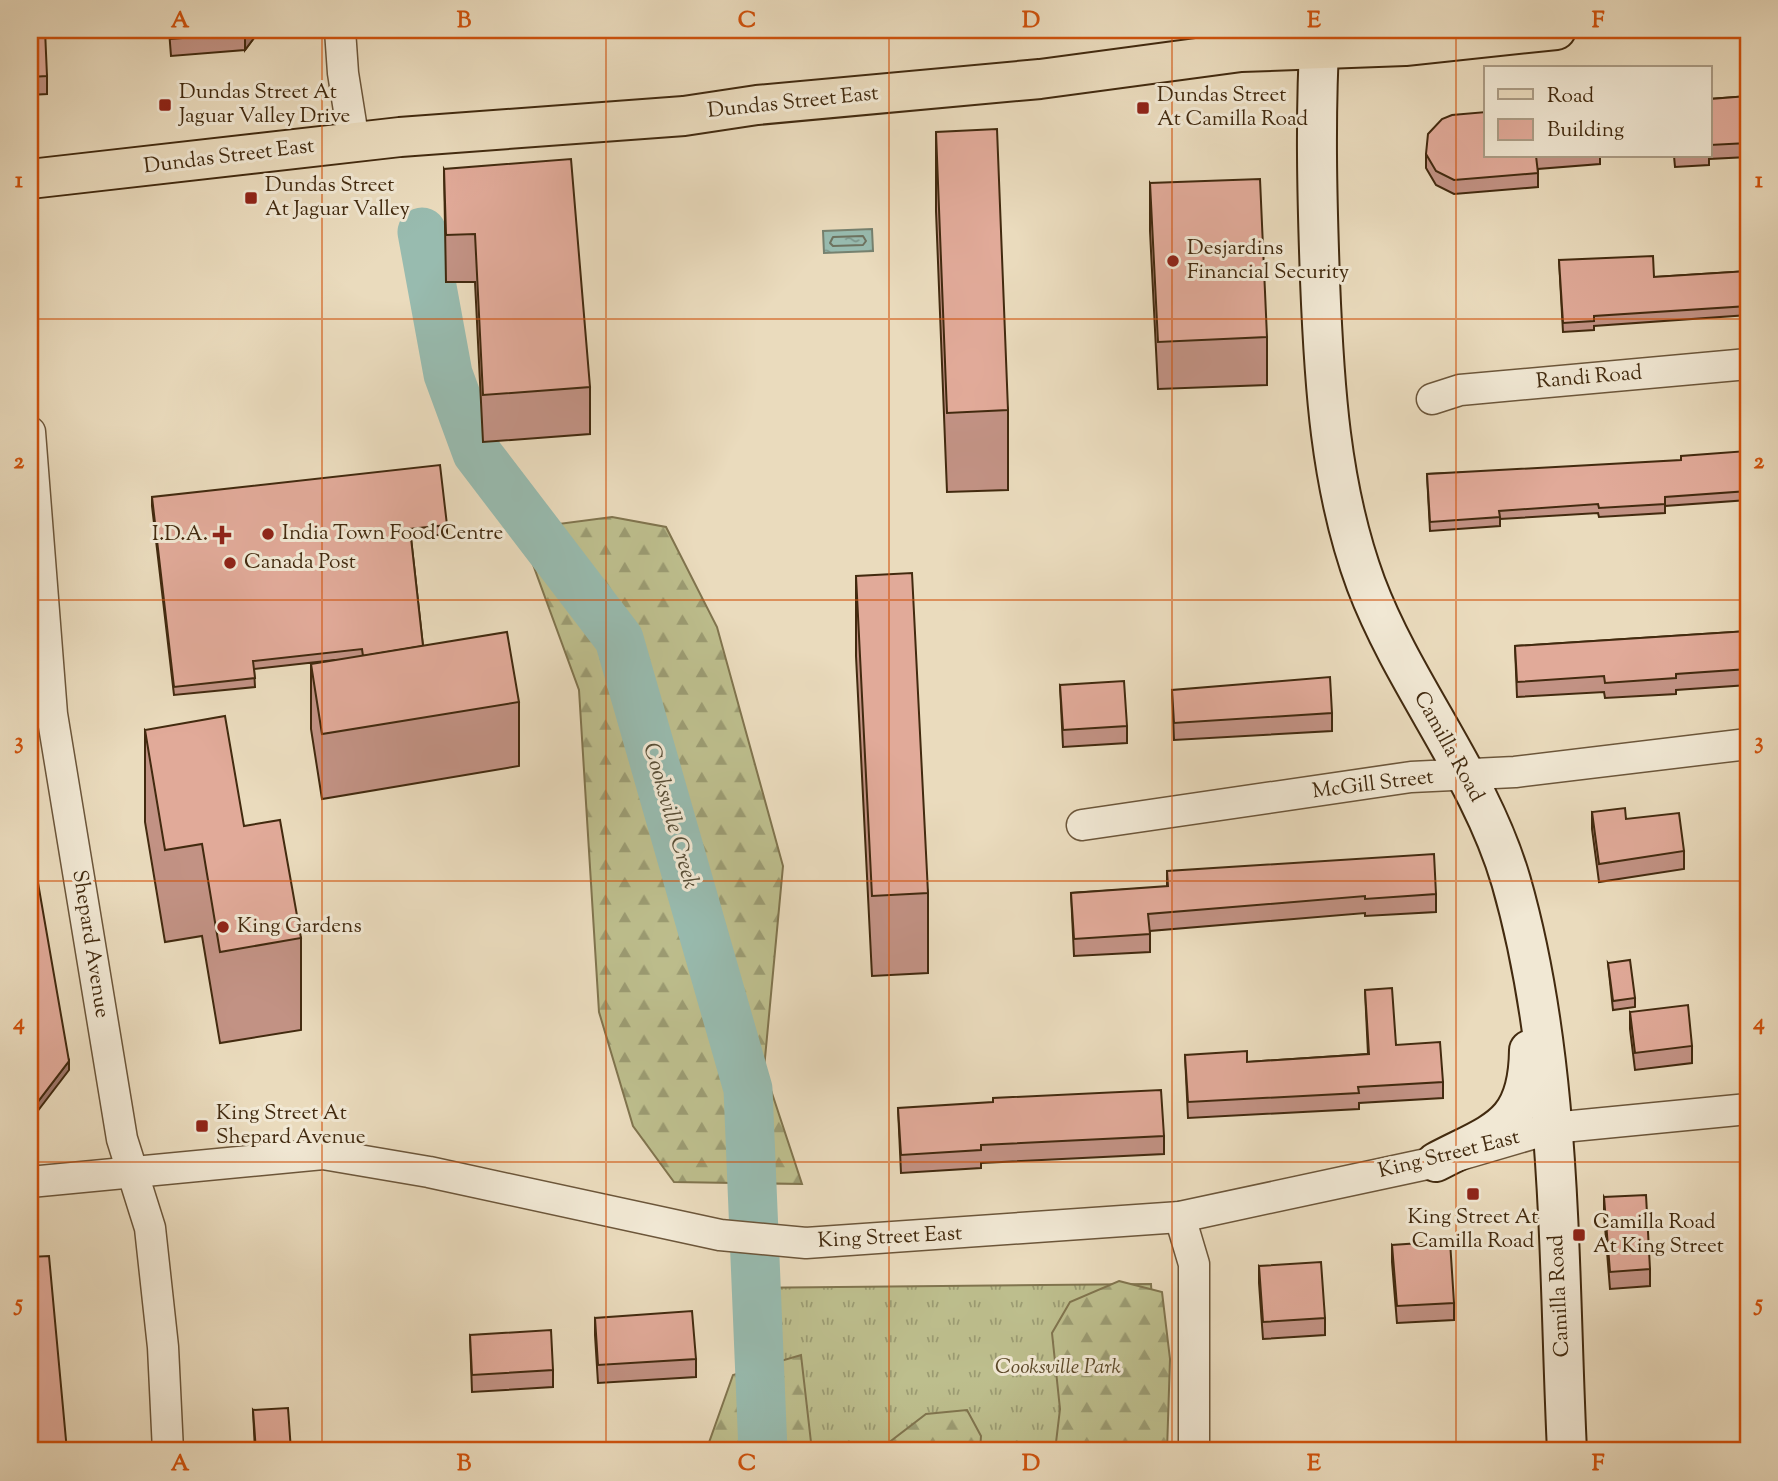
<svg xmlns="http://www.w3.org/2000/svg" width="1778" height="1481" font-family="'Sorts Mill Goudy',serif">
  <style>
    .grass { fill: url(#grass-tufts); stroke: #80744e; stroke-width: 2 }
    .forest { fill: url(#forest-firs); stroke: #80744e; stroke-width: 2 }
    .water { fill: url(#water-ripples); stroke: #76816f; stroke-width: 2 }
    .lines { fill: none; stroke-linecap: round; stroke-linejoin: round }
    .shore { stroke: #6d725f; stroke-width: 2 }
    .river { stroke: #98bbaf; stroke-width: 49 }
    .street-casing { stroke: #6c563a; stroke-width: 33 }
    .secondary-casing { stroke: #422a0f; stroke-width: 42 }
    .primary-casing { stroke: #422a0f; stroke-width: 42 }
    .street { stroke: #f1e8d4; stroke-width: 30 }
    .secondary { stroke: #f1e8d4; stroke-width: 38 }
    .primary { stroke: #eadbbd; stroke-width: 38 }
    .wall { fill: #c29284; stroke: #422a0f; stroke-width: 2 }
    .shaded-wall { fill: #9e776b; stroke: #422a0f; stroke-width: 2 }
    .building { fill: #e1aa99; stroke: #422a0f; stroke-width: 2 }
    .grid { fill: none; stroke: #cf520c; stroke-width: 2; stroke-opacity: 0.55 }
    .poi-dot { fill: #8f2418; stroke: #f1e8d4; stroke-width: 2.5 }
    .labels { text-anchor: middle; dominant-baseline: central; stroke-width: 6; stroke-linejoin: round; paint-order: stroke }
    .poi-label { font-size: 21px; fill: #422a0f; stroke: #f1e8d4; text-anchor: start }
    .street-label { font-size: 21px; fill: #422a0f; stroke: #f1e8d4 }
    .park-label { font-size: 21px; font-style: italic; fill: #5b4828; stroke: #f1e8d4 }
    .water-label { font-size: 23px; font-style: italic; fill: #584e37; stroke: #f1e8d4 }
    .neatline { fill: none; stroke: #cf520c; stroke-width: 2.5 }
    .grid-label { font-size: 23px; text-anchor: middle; font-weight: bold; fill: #cf520c }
  </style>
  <defs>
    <pattern id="grass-tufts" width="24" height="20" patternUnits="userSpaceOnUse" patternTransform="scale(1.75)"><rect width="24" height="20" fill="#bdbe8d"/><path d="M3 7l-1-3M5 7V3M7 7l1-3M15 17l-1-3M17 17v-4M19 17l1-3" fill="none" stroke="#9b9b72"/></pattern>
    <pattern id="forest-firs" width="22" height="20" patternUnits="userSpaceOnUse" patternTransform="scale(1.75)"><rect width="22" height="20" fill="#bdbe8d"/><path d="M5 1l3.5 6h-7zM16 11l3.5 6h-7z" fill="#9b9b72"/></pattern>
    <pattern id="water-ripples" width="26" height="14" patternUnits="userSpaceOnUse" patternTransform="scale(1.75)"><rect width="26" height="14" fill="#98bbaf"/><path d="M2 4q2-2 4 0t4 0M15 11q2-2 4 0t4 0" fill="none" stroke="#7e988d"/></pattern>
  </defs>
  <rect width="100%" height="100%" fill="#eadbbd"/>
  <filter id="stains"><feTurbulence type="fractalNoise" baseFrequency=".00286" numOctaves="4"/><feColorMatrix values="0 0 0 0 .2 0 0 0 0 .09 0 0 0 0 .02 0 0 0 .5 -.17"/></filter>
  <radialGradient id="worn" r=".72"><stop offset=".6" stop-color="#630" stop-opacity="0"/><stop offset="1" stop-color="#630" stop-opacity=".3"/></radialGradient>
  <polygon class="grass" points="1151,1284 1160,1451 743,1451 736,1288"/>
  <g class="forest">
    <polygon points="612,517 666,527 717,627 783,866 764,1069 802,1184 674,1182 633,1126 599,1012 579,690 520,529"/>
    <polygon points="1119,1281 1162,1292 1170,1359 1167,1451 1055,1451 1060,1409 1052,1333 1070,1302"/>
    <polygon points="801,1355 812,1451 706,1451 733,1375"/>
    <polygon points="967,1410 981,1436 980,1451 883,1451 883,1447 926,1414"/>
  </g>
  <polygon class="water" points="872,229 873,251 824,253 823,231"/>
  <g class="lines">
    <polygon class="shore" points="863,236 866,241 863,245 833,246 830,243 833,237"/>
    <polyline class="river" points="422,232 448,374 477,453 619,639 748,1089 763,1451"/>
    <defs>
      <g id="street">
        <polyline points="340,30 343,73 354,142"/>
        <polyline points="1432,399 1460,390 1748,364"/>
        <polyline points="30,432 52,714 122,1139 150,1228 163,1347 168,1451"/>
        <polyline points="1082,825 1411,777 1515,772 1748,744"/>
        <polyline points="30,1182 323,1154 429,1172 720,1235 806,1243 1180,1217 1436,1162 1552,1128 1748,1109"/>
        <polyline points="1180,1217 1194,1264 1194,1451"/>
      </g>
      <g id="secondary">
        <path d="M1320 30C1315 114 1317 196 1320 280 1324 382 1330 487 1366 584 1405 687 1480 775 1511 881 1563 1062 1558 1264 1567 1451"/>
        <path d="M1436 1162C1495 1131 1528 1127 1529 1050"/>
      </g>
      <polyline id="primary" points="30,179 400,137 684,116 757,105 1040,79 1241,52 1405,46 1556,30"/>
    </defs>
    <use href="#street" class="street-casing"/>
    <use href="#secondary" class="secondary-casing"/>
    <use href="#primary" class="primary-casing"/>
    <use href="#street" class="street"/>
    <use href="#secondary" class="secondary"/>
    <use href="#primary" class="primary"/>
  </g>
  <g class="wall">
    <polygon points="30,30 47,76 47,94 30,95"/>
    <polygon points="169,30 254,30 254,38 245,50 171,56"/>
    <polygon points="1748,96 1748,157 1709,159 1709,165 1675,167 1674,156 1710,156 1710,99"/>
    <polygon points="936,132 1008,410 1008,490 947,492 936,211"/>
    <polygon points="1426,154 1486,156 1600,156 1600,164 1538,169 1538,187 1454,194 1436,185 1426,168"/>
    <polygon points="444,169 590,387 590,434 483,442 475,282 446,282"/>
    <polygon points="1150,183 1267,337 1267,385 1158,389 1150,231"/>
    <polygon points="1559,260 1654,277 1748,271 1748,315 1594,326 1594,330 1563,332"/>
    <polygon points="1748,462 1748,500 1665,506 1665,513 1599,517 1598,513 1500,519 1500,526 1430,531 1427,474"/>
    <polygon points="152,497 447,525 447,534 411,538 423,646 519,702 519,766 322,799 311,729 311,664 335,660 254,669 255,687 174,695 152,506"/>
    <polygon points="856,576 928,893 928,973 872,976 856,656"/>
    <polygon points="1748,631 1748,685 1676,690 1676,694 1605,698 1604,692 1517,697 1515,646"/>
    <polygon points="1060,685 1127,726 1127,743 1063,747"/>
    <polygon points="1172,690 1332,713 1332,731 1174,740"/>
    <polygon points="145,730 244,826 301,938 301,1030 220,1043 202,936 165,942 145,822"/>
    <polygon points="1592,812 1626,819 1684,851 1684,869 1599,882 1592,829"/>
    <polygon points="1167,871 1436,894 1436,912 1365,916 1365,913 1150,931 1150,952 1074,956 1071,893 1167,887"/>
    <polygon points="1608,963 1635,998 1635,1007 1613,1010"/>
    <polygon points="1365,990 1396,1045 1443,1082 1443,1098 1359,1103 1359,1109 1188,1118 1185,1055 1247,1062 1368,1054"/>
    <polygon points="1630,1012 1692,1046 1692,1063 1635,1070 1630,1029"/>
    <polygon points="898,1108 1164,1136 1164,1154 981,1163 981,1168 901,1173"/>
    <polygon points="1604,1197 1650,1269 1650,1286 1610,1289 1604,1214"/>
    <polygon points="1392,1245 1454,1303 1454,1320 1397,1323 1392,1262"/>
    <polygon points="1259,1266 1325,1318 1325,1335 1263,1339 1259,1283"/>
    <polygon points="595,1318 696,1359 696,1377 598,1383 595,1335"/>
    <polygon points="470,1335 553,1370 553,1387 472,1392"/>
    <polygon points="253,1410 291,1451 255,1451"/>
  </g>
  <g class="shaded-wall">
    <polygon points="247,30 254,30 254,38 245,50 245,33"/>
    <polygon points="69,1061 69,1070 30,1121 30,1112"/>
  </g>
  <g class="building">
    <polygon points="30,30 45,30 47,76 30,77"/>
    <polygon points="171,30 247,30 245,33 171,39"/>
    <polygon points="1748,96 1748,143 1710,145 1710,99"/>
    <polygon points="1486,112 1486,156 1536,156 1538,173 1454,180 1436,171 1426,154 1428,134 1442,119 1452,115"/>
    <polygon points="997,129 1008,410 947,413 936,132"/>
    <polygon points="571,159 590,387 483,395 475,234 446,235 444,169"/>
    <polygon points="1260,179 1267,337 1158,342 1150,183"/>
    <polygon points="1653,256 1654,277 1748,271 1748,306 1594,316 1594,321 1563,323 1559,260"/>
    <polygon points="1747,451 1748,491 1665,497 1665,504 1599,508 1598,504 1499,511 1500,517 1430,522 1427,474 1681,460 1681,456"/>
    <polygon points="440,465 447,525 410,529 423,646 363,656 362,649 253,661 255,678 174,687 152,497"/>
    <polygon points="912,573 928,893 872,896 856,576"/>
    <polygon points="1748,631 1748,669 1676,674 1676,678 1605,683 1604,676 1517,682 1515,646"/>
    <polygon points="507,632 519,702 322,734 311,664"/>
    <polygon points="1330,677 1332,713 1174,723 1172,690"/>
    <polygon points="1124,681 1127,726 1063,730 1060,685"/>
    <polygon points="225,716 244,826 280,820 301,938 220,952 202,844 165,850 145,730"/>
    <polygon points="1625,808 1626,819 1679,813 1684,851 1599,864 1592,812"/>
    <polygon points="30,837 69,1061 30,1112"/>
    <polygon points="1434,854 1436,894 1365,899 1365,896 1148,914 1150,934 1074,939 1071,893 1168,886 1167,871"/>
    <polygon points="1630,960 1635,998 1613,1001 1608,963"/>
    <polygon points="1392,988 1396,1045 1440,1042 1443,1082 1358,1087 1359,1093 1188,1102 1185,1055 1247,1051 1247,1062 1369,1054 1365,990"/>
    <polygon points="1688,1005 1692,1046 1635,1053 1630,1012"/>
    <polygon points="1161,1090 1164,1136 981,1145 981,1150 901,1155 898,1108 993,1102 993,1098"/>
    <polygon points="1646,1195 1650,1269 1610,1272 1604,1197"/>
    <polygon points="1450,1241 1454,1303 1397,1306 1392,1245"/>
    <polygon points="49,1256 67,1451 30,1451 30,1257"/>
    <polygon points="1321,1262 1325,1318 1263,1322 1259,1266"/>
    <polygon points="692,1311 696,1359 598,1365 595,1318"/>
    <polygon points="551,1330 553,1370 472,1375 470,1335"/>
    <polygon points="288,1408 291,1451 256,1451 253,1410"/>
  </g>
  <path class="grid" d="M322 30V1451M606 30V1451M889 30V1451M1172 30V1451M1456 30V1451M30 319H1748M30 600H1748M30 881H1748M30 1162H1748"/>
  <g class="poi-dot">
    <rect x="158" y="98" width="14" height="14" rx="3.5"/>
    <rect x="1136" y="101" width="14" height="14" rx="3.5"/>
    <rect x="244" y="191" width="14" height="14" rx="3.5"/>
    <circle cx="1173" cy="261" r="7"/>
    <circle cx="268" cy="534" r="7"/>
    <path d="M218.5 524.5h7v7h7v7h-7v7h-7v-7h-7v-7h7z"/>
    <circle cx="230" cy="563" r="7"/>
    <circle cx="223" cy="927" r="7"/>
    <rect x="195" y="1119" width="14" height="14" rx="3.5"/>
    <rect x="1466" y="1187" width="14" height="14" rx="3.5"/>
    <rect x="1572" y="1228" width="14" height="14" rx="3.5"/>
  </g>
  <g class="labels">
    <g class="poi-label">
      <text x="179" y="93">Dundas Street At<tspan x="179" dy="24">Jaguar Valley Drive</tspan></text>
      <text x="1157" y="96">Dundas Street<tspan x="1157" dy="24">At Camilla Road</tspan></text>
      <text x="265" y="186">Dundas Street<tspan x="265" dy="24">At Jaguar Valley</tspan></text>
      <text x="1187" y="249">Desjardins<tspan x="1187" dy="24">Financial Security</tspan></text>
      <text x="282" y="534">India Town Food Centre</text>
      <text x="208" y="535" text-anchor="end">I.D.A.</text>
      <text x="244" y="563">Canada Post</text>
      <text x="237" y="927">King Gardens</text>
      <text x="216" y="1114">King Street At<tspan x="216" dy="24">Shepard Avenue</tspan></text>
      <text x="1473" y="1218" text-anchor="middle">King Street At<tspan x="1473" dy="24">Camilla Road</tspan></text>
      <text x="1593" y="1223">Camilla Road<tspan x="1593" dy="24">At King Street</tspan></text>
    </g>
    <g class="street-label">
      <text transform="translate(793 103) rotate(-6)">Dundas Street East</text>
      <text transform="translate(229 157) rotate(-7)">Dundas Street East</text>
      <text transform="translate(1589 378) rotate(-5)">Randi Road</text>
      <text transform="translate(1448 747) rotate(61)">Camilla Road</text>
      <text transform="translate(1373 785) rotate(-7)">McGill Street</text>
      <text transform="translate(90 944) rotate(81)">Shepard Avenue</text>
      <text transform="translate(1449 1155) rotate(-14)">King Street East</text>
      <text transform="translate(890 1238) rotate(-3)">King Street East</text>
      <text transform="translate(1560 1296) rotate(-93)">Camilla Road</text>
    </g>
    <g class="park-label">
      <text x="1058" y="1368">Cooksville Park</text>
    </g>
    <g class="water-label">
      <text transform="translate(670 816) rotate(74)">Cooksville Creek</text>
    </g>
  </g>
  <rect width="1778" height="1481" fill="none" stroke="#eadbbd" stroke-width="77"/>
  <rect x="1484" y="66" width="228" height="91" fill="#f1e8d4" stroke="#ab9c85" stroke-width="2"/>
  <rect x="1498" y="89" width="35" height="10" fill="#eadbbd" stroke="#ab9c85" stroke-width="2"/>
  <text x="1547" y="102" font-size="21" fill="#422a0f">Road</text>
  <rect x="1498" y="119" width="35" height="21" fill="#e1aa99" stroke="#ab9c85" stroke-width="2"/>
  <text x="1547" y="136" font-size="21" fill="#422a0f">Building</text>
  <rect x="38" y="38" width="1702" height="1404" class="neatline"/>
  <g class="grid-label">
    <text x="180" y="27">A</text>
    <text x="464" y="27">B</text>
    <text x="747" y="27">C</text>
    <text x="1031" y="27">D</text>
    <text x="1314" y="27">E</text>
    <text x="1598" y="27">F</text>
    <text x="19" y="187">1</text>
    <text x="1759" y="187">1</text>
    <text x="19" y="468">2</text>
    <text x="1759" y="468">2</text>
    <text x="19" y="748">3</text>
    <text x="1759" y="748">3</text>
    <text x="19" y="1029">4</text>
    <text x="1759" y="1029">4</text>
    <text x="19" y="1310">5</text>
    <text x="1759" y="1310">5</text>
    <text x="180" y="1470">A</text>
    <text x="464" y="1470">B</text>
    <text x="747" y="1470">C</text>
    <text x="1031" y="1470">D</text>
    <text x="1314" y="1470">E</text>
    <text x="1598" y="1470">F</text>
  </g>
  <rect width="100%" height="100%" filter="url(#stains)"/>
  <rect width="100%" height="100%" fill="url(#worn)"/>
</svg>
